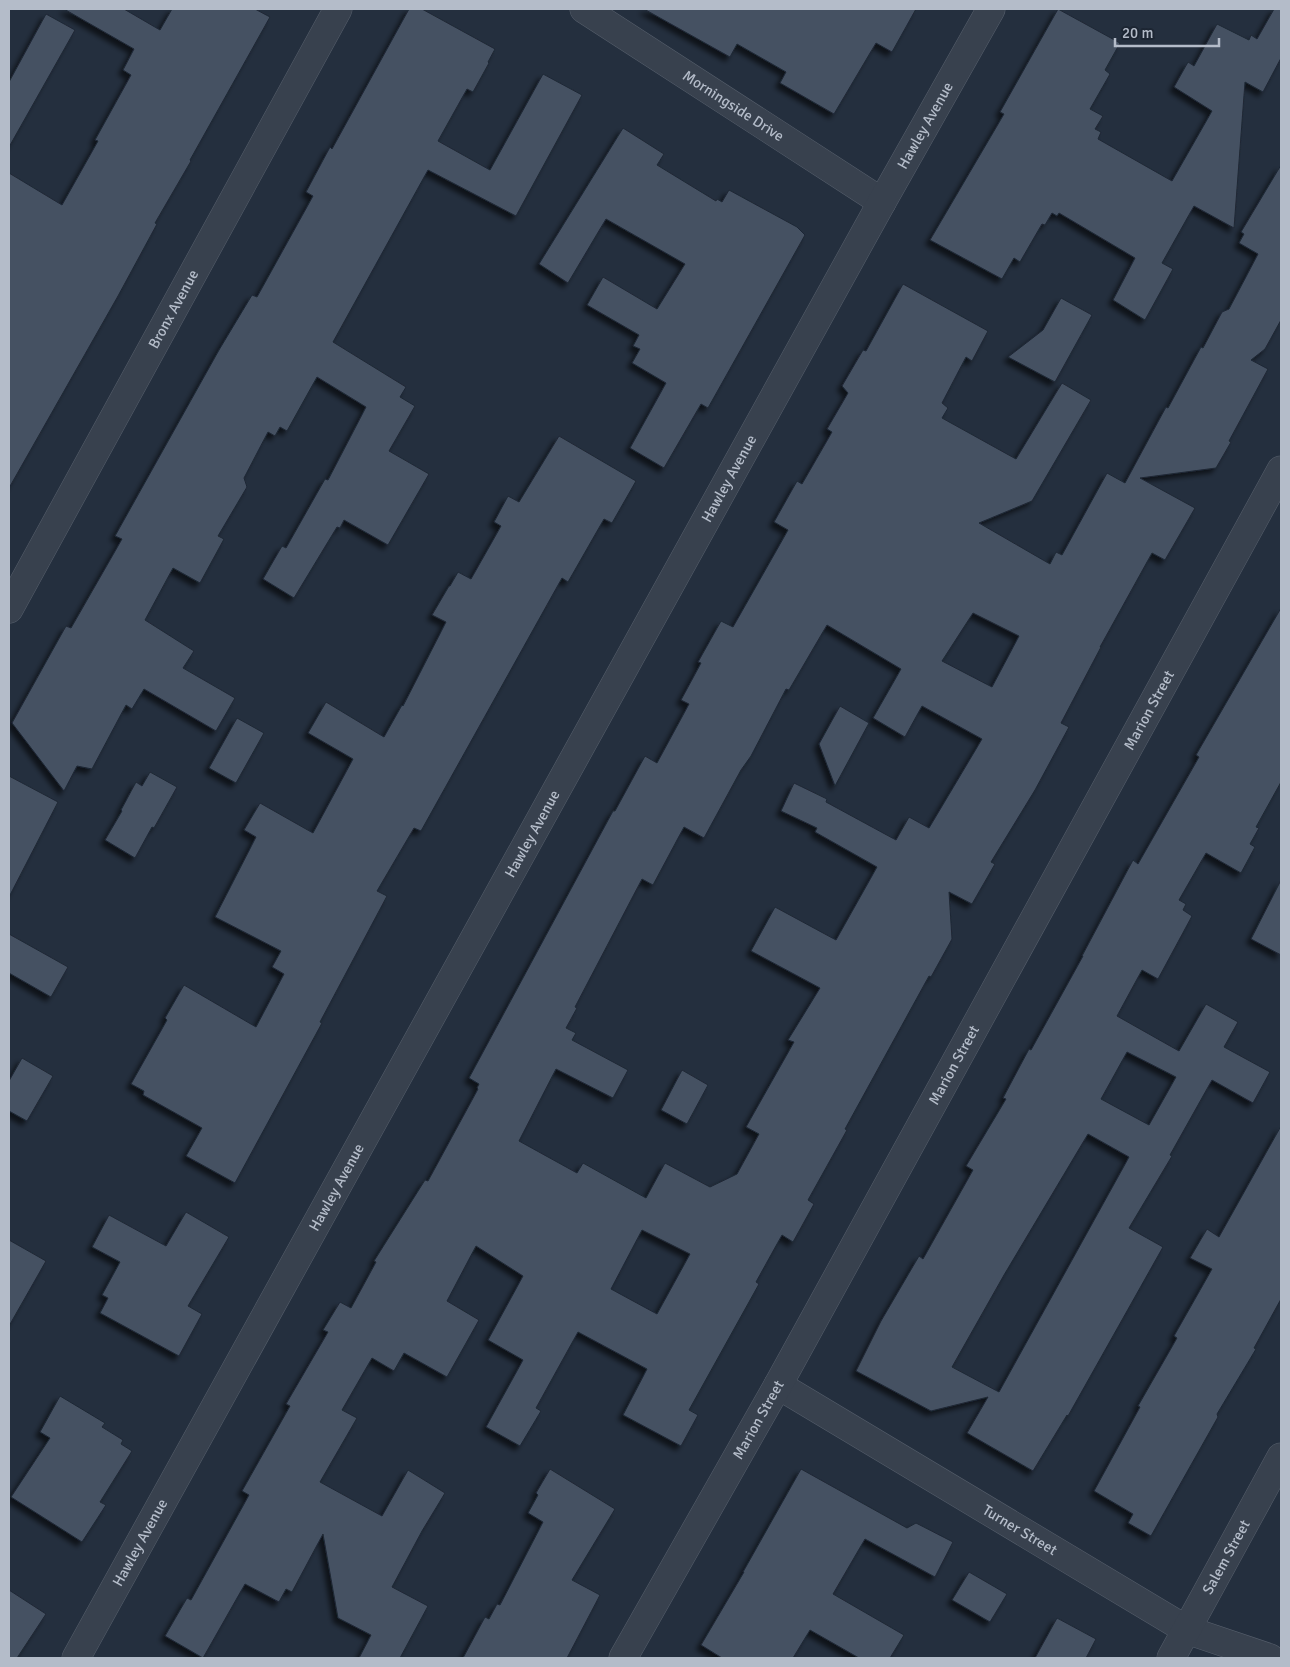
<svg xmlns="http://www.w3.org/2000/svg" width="1290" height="1667" font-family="Signika,sans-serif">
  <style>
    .building { fill: #455162; stroke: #1f2835; fill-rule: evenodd; filter: url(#shadow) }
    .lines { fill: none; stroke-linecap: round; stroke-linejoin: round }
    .street-casing { stroke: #565f6c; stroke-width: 29 }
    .street { stroke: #38414e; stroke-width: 28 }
    .labels { text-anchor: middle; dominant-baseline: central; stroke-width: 5; stroke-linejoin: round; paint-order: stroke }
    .street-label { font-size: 15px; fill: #b4bcc9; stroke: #1d2633 }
  </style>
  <defs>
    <filter id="shadow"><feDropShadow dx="-4.5" dy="4.5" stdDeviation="2.5" flood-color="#0009"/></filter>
  </defs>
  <rect width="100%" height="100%" fill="#242f3e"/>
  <g class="building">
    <polygon points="64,9 124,9 160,30 172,9 255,9 270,17 190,160 191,161 155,223 157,224 118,296 9,488 9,173 62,205 98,141 95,140 131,75 123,70 134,49"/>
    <polygon points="409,9 422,9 495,49 488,62 489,63 473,92 467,89 438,141 490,170 543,74 582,95 516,216 428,170 333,342 406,387 400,397 415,406 389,451 429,474 388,545 344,520 340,528 337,527 294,598 263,579 282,546 286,548 325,479 328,480 366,407 317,377 287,431 280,427 275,436 268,432 244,478 247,487 218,536 224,539 200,583 173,568 145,620 194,651 183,668 235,698 216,731 144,689 132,709 126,705 92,769 77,766 64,791 12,723 66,626 71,628 122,539 115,536 219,350 252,295 257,297 313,196 306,192 330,147 332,149"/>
    <polygon points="644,9 916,9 892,52 876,43 834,114 780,83 786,72 737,44 730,57"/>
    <polygon points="1058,9 1120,43 1105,70 1110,74 1090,109 1103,116 1095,129 1101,132 1098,139 1172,181 1212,111 1174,87 1188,62 1194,66 1217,24 1249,40 1251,35 1257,39 1274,9 1281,9 1281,58 1263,92 1245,82 1234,228 1194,206 1162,263 1173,269 1145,320 1113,300 1135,258 1059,213 1057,216 1052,213 1045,225 1042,224 1020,262 1014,258 1002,279 930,240 1004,114 1000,112"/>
    <polygon points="46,14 75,30 9,147 9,82"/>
    <polygon points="623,128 664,154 657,165 716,201 717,199 722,202 729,190 797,227 805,235 708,408 701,404 664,468 630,448 666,383 632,363 640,349 633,346 639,335 587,305 603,277 657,309 685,264 606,219 568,283 539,264"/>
    <path d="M1281 165V320L1265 349 1251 360 1268 369 1229 441 1231 442 1216 468 1140 478 1195 508 1165 560 1152 553 1100 647H1101L1061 723 1069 727 1035 790 991 862 995 864 972 904 949 892 952 939 931 977 929 976 845 1129 847 1130 808 1200 814 1204 793 1242 782 1235 756 1282 759 1284 689 1410 698 1415 681 1446 623 1415 647 1369 578 1332 536 1408 541 1411 520 1446 486 1427 523 1360 488 1340 523 1276 476 1246 447 1301 479 1320 447 1377 404 1353 394 1371 372 1358 342 1410 357 1418 320 1482 382 1516 408 1470 445 1493 422 1531 392 1587 428 1606 400 1658H359L371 1635 338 1618 323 1534 292 1592 286 1589 279 1602 245 1584 203 1658 165 1636 187 1598 191 1600 249 1495 242 1491 290 1406 286 1404 328 1332 323 1330 340 1302 351 1308 376 1262 374 1261 425 1180 428 1181 478 1089 477 1088 479 1084 469 1078 613 811H615L645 756 657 763 689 704 681 700 701 663 698 662 721 621 733 627 788 530 774 522 797 481 802 484 832 432 827 429 848 393 842 386 863 350 866 351 903 284 988 331 972 361 966 357 942 403 948 408 942 418 1016 459 1062 383 1091 400 1032 501 979 523 1050 564 1056 552 1062 555 1107 473 1125 483 1166 407 1168 408 1201 347 1203 348 1222 312 1229 309 1258 254 1239 243 1244 234 1241 232ZM973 613 1019 636 992 687 942 661ZM827 625 901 669 873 718 905 737 922 706 982 739 929 828 909 817 896 840 826 802 827 799 794 783 781 811 817 828 815 832 877 867 836 940 775 907 751 951 820 988 788 1040 794 1042 746 1127 759 1134 737 1174 710 1187 665 1163 646 1198 583 1163 577 1173 519 1141 556 1069 613 1098 628 1070 572 1040 576 1033 566 1028 577 1008 575 1007 642 879 653 885 684 827 704 838 741 770 751 756 786 689 789 690ZM642 1230 690 1254 657 1314 611 1289Z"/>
    <polygon points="1061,298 1092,315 1055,382 1008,357 1043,330"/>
    <polygon points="559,436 636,481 612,523 604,519 568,582 562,578 421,831 414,828 377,891 387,896 320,1022 322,1023 235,1183 186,1156 202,1128 143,1095 144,1091 131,1084 167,1020 165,1018 184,985 256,1027 284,974 272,967 281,951 215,917 256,837 244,830 260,803 313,833 353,759 308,733 326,702 384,737 402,705 403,706 446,622 432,615 449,586 450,586 458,572 471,579 501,526 494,522 508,496 519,502"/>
    <path d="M1281 608V782L1256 827 1259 828 1250 844 1255 847 1241 873 1206 853 1179 900 1186 904 1183 910 1192 916 1158 979 1142 970 1117 1016 1179 1051 1206 1004 1238 1022 1224 1047 1270 1072 1253 1103 1212 1080 1170 1155 1172 1156 1129 1228 1163 1247 1068 1416 1067 1415 1033 1471 967 1433 988 1397 931 1411 856 1371 881 1321 919 1256 923 1259 973 1170 966 1166 1006 1099 1003 1098 1029 1049 1031 1050 1083 956H1082L1133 860 1138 864 1199 757 1196 755ZM1127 1052 1176 1077 1149 1125 1101 1099ZM1088 1134 1129 1157 999 1392 952 1367 1004 1275Z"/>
    <polygon points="840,706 869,723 835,786 819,744"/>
    <polygon points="237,718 264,733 236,783 209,768"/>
    <polygon points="150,772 177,787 154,828 152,827 135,858 105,840 122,811 121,810 136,782 142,786"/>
    <polygon points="9,776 58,802 9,897"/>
    <polygon points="1281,880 1281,955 1251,939"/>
    <polygon points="9,934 68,967 51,997 9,973"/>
    <polygon points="22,1058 53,1076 27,1121 9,1111 9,1081"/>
    <polygon points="682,1070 708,1085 687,1124 661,1110"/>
    <polygon points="1281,1126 1281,1299 1254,1348 1256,1349 1217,1414 1218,1417 1151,1536 1128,1523 1133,1514 1094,1491 1140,1407 1138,1406 1177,1338 1174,1336 1212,1269 1190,1258 1207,1229 1219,1237"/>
    <polygon points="186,1212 229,1237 188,1306 202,1314 179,1356 100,1313 108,1298 102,1295 120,1262 92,1247 109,1215 166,1246"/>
    <polygon points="9,1240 46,1261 9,1326"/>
    <polygon points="60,1396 105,1423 102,1427 123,1440 121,1444 132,1451 100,1502 106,1505 82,1542 11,1497 50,1438 40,1432"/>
    <polygon points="550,1469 615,1509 572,1580 600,1595 567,1658 463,1658 485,1617 489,1619 497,1604 500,1605 543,1522 528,1513 538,1495 536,1493"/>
    <polygon points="801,1469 907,1528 916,1523 953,1542 935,1577 865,1539 833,1594 904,1635 890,1658 859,1658 810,1630 793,1658 722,1658 701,1645 744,1572 743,1572"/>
    <polygon points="969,1572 1007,1594 990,1622 952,1600"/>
    <polygon points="9,1590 46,1614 17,1658 9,1658"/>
    <polygon points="1057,1618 1096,1639 1086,1658 1035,1658"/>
  </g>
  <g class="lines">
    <defs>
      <g id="street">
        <path id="s1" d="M584 9 882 202"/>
        <path id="s2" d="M9 609 338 9"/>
        <path id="s3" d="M778 1385 1187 1630 1270 1658"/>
        <path id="s4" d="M76 1658 882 202 991 9"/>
        <path id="s5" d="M623 1658 778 1385 1281 470"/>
        <path id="s6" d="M1171 1658 1281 1457"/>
      </g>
    </defs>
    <use href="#street" class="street-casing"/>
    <use href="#street" class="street"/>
  </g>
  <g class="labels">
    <g class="street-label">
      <text stroke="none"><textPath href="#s1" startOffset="178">Morningside Drive</textPath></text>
      <text stroke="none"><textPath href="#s4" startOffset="1752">Hawley Avenue</textPath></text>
      <text stroke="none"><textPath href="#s2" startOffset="342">Bronx Avenue</textPath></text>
      <text stroke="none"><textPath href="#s4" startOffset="1348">Hawley Avenue</textPath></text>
      <text stroke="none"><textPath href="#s5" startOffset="1084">Marion Street</textPath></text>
      <text stroke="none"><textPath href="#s4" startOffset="942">Hawley Avenue</textPath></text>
      <text stroke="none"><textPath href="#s5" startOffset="679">Marion Street</textPath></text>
      <text stroke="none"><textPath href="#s4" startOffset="538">Hawley Avenue</textPath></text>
      <text stroke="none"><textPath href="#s5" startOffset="274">Marion Street</textPath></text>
      <text stroke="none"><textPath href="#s3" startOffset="282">Turner Street</textPath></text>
      <text stroke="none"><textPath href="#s4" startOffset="132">Hawley Avenue</textPath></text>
      <text stroke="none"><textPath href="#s6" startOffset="115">Salem Street</textPath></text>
    </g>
  </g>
  <rect width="1290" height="1667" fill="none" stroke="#b4bcc9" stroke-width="20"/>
  <path d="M1115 38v8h104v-8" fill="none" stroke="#b4bcc9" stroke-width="2.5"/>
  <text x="1122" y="38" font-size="15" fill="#b4bcc9" stroke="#1d2633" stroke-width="4" paint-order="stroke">20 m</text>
</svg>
